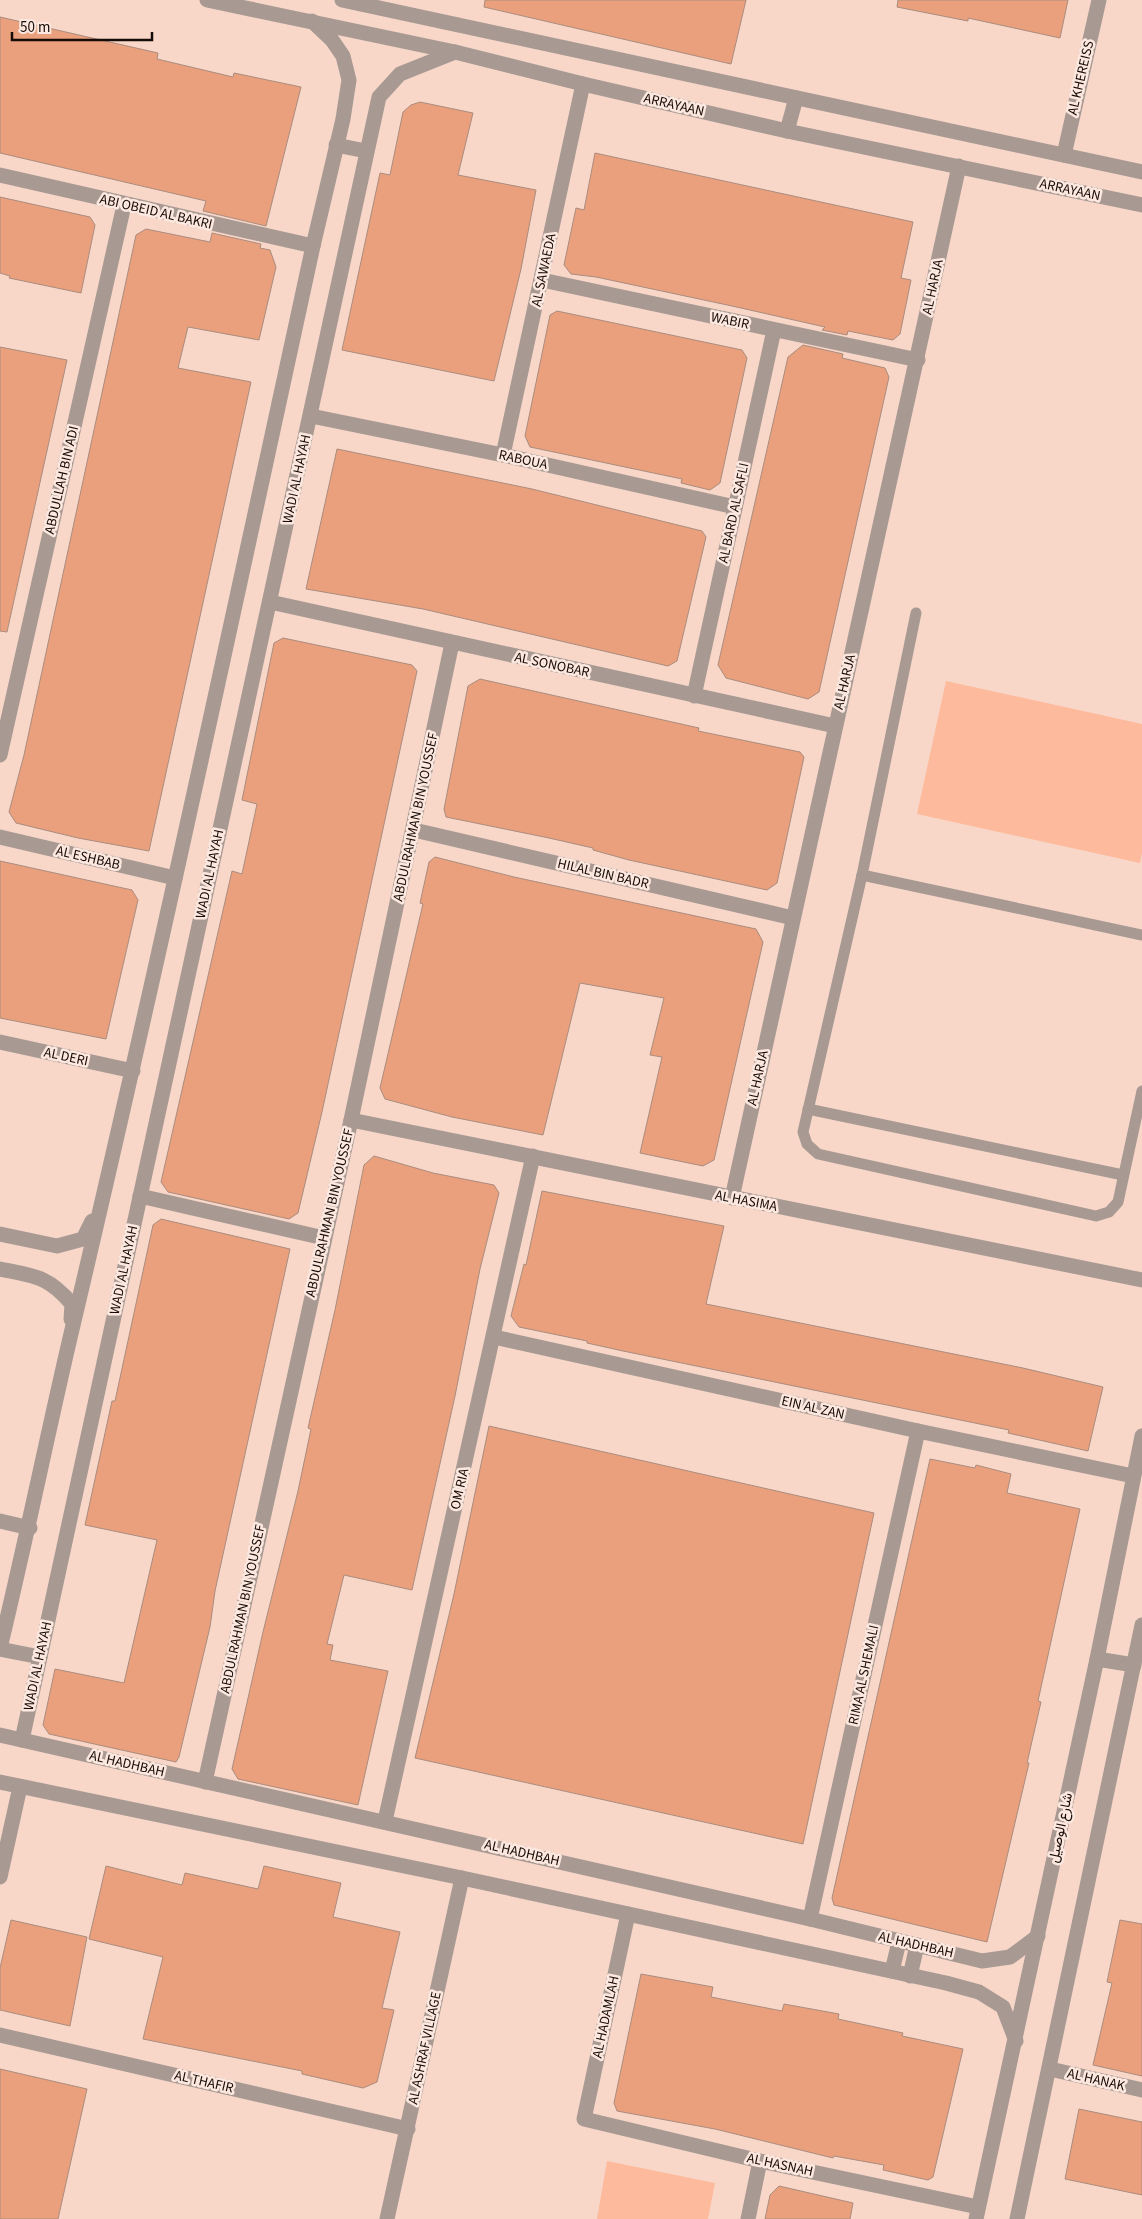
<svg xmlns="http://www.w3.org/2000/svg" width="1142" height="2219" font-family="'Source Sans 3',Vazirmatn,sans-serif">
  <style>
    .green { fill: #fdba9c }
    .building { fill: #eaa07d; stroke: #aa8c7e }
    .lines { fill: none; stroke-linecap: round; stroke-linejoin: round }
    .service { stroke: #a89a93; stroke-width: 11 }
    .minor { stroke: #a89a93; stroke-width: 15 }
    .tertiary { stroke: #a89a93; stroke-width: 15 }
    .labels { text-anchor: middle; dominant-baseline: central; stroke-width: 5; stroke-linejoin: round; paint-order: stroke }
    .street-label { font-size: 14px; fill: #160b07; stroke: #fce8df }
  </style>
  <rect width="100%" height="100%" fill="#f8d7c9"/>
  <g class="green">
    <polygon points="946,681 1142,724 1142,853 1140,863 917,814"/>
    <polygon points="607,2161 715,2183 708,2219 597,2219"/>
  </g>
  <g class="building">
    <polygon points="485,0 746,0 731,64 484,7"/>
    <polygon points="898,0 1068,0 1060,38 968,18 968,21 897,7"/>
    <polygon points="0,17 158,53 157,59 233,77 234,73 301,87 266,226 203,211 206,201 0,153"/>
    <polygon points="420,102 473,113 458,175 536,190 521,269 494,381 342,350 380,173 390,175 403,112 411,105"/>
    <polygon points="595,153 913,222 901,278 911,280 900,334 893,340 848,331 847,335 822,330 825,327 732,306 596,277 571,274 564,265 576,208 584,210"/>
    <polygon points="0,197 90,217 95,225 81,293 9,278 10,276 0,273"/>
    <polygon points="146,229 210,242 212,233 261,244 260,248 270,250 276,267 259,340 188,327 178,368 251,382 149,851 78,838 16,823 9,812 24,755 136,235"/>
    <polygon points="557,311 742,350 747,358 720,483 710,490 681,483 682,479 530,447 525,436 550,315"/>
    <polygon points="803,345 843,354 842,358 885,368 889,377 819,692 808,699 726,678 718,665 788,357"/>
    <polygon points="0,347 67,360 7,632 0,631"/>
    <polygon points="337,449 532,489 702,531 706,537 677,661 668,666 423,609 306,589"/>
    <polygon points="283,638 412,665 417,671 322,1112 298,1213 289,1219 168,1192 161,1182 232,871 242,874 257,804 242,800 274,643"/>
    <polygon points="480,679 699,728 698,731 800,752 804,757 777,883 767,890 629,860 593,850 593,848 549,838 446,817 444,809 468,686"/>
    <polygon points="435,857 514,877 756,929 763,942 714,1160 703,1166 640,1153 662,1057 650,1055 664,998 580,983 543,1135 452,1117 385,1099 380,1088 423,904 420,903 429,862"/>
    <polygon points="0,861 132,890 138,900 106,1039 0,1018"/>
    <polygon points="374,1156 433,1173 494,1185 499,1193 480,1269 455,1396 412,1590 344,1575 327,1644 333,1645 330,1660 388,1671 358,1805 238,1779 232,1769 263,1632 298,1491 311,1429 308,1428 335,1310 364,1165"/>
    <polygon points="542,1191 724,1226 706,1304 1023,1368 1103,1387 1088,1451 1008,1433 1009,1430 623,1351 587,1343 587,1341 519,1327 511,1316 524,1264 526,1265"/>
    <polygon points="161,1219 290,1249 215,1591 210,1627 179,1757 176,1762 49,1734 43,1725 55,1669 124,1683 157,1540 85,1525 112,1401 115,1401 153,1225"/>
    <polygon points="489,1426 874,1513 803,1844 415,1758 454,1594"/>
    <polygon points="930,1459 975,1468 976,1465 1011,1474 1007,1493 1080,1509 1038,1701 1041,1702 1027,1763 1029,1763 987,1942 834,1905 832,1898"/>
    <polygon points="106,1866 182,1885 185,1873 258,1889 264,1866 341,1883 333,1917 400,1932 382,2008 394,2010 377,2082 363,2088 302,2074 302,2071 143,2039 163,1957 89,1939"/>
    <polygon points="11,1920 87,1937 70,2026 0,2010 0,1968"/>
    <polygon points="1120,1920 1142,1924 1142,2076 1093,2065 1112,1983 1107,1982"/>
    <polygon points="641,1974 713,1987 711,1997 782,2011 784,2004 839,2014 838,2019 903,2033 902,2036 963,2049 933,2177 928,2180 883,2170 884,2165 834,2156 833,2158 715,2129 617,2111 614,2103"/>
    <polygon points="0,2069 87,2089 58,2219 0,2219"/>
    <polygon points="1079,2109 1142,2122 1142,2195 1065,2179"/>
    <polygon points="779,2186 853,2203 850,2219 765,2219 770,2195"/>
  </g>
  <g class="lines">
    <g class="service">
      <polyline points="916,613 862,875 803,1132 807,1144 818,1154 1096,1216 1109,1212 1118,1202 1142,1091"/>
      <polyline points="862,875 1142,935"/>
      <polyline points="808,1109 1123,1175"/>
    </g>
    <g class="minor">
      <polyline points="336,145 366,151"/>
      <polyline points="1064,155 1099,0"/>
      <polyline points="0,175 313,246"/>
      <polyline points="542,280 918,360"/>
      <polyline points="311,416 503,455 735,507"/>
      <polyline points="503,455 583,84"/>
      <polyline points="270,602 835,726"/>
      <polyline points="694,696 774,330"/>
      <polyline points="0,755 124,205"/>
      <polyline points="414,830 793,918"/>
      <polyline points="0,837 175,878"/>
      <polyline points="0,1042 133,1071"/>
      <polyline points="351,1120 1142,1280"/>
      <polyline points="140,1196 324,1238"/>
      <polyline points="732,1198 959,166"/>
      <polyline points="0,1234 57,1246 83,1239 92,1221"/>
      <path d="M0 1269C35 1276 48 1276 72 1304L71 1319"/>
      <polyline points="494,1337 918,1431 1133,1476"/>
      <polyline points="0,1521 30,1528"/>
      <path d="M0 1648C25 1545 46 1441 70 1338 156 975 234 610 313 246L343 119 349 80 343 56 332 40 312 21"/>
      <polyline points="0,1649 40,1657"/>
      <polyline points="0,1735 810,1919 982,1961 1010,1957 1038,1936"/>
      <polyline points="22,1740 379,97 400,74 455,52"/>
      <polyline points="0,1782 462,1878 946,1983 979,1992 1003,2007 1016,2041"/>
      <polyline points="205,1782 351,1120 452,643"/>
      <polyline points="385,1821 533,1156"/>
      <polyline points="0,1877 20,1787"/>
      <polyline points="628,1914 584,2119 760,2161 978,2207"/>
      <polyline points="810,1919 918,1431"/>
      <polyline points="892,1971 899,1942"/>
      <polyline points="910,1976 917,1945"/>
      <polyline points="0,2035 408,2129"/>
      <polyline points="1050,2069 1142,2090"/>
      <polyline points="387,2219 462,1878"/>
      <polyline points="748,2219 760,2161"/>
    </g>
    <g class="tertiary">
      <polyline points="207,0 455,52 583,84 787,131 1142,205"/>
      <polyline points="342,0 1142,172"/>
      <polyline points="787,131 796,98"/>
      <polyline points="1097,1659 1134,1665"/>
      <polyline points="976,2219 1097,1659 1142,1436"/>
      <polyline points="1017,2219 1142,1625"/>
    </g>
  </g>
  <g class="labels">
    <g class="street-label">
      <text transform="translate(1081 78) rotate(-77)">AL KHEREISS</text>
      <text transform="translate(674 105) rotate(13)">ARRAYAAN</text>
      <text transform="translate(1070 190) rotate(12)">ARRAYAAN</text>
      <text transform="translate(156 212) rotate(13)">ABI OBEID AL BAKRI</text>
      <text transform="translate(544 270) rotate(-78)">AL SAWAEDA</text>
      <text transform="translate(933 287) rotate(-78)">AL HARJA</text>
      <text transform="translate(730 321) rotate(12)">WABIR</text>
      <text transform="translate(523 460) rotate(12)">RABOUA</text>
      <text transform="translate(297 479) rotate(-78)">WADI AL HAYAH</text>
      <text transform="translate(62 480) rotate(-77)">ABDULLAH BIN ADI</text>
      <text transform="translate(734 513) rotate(-78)">AL BARD AL SAFLI</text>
      <text transform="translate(552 665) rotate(12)">AL SONOBAR</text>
      <text transform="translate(845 682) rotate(-77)">AL HARJA</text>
      <text transform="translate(416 817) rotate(-78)">ABDULRAHMAN BIN YOUSSEF</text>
      <text transform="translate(88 858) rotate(13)">AL ESHBAB</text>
      <text transform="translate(210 874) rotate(-78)">WADI AL HAYAH</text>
      <text transform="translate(603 874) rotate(13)">HILAL BIN BADR</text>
      <text transform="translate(66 1057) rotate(12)">AL DERI</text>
      <text transform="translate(758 1078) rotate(-78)">AL HARJA</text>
      <text transform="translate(746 1201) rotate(11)">AL HASIMA</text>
      <text transform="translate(330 1213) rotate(-77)">ABDULRAHMAN BIN YOUSSEF</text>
      <text transform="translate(124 1270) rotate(-78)">WADI AL HAYAH</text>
      <text transform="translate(813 1408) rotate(13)">EIN AL ZAN</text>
      <text transform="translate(460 1489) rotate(-77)">OM RIA</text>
      <text transform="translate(243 1609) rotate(-78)">ABDULRAHMAN BIN YOUSSEF</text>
      <text transform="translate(38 1666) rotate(-78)">WADI AL HAYAH</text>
      <text transform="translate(864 1675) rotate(-78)">RIMA AL SHEMALI</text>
      <text transform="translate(127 1764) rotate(13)">AL HADHBAH</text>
      <text transform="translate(1061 1828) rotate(-78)">شارع الوصيل</text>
      <text transform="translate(522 1853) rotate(13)">AL HADHBAH</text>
      <text transform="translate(916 1945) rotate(13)">AL HADHBAH</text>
      <text transform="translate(606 2017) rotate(-78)">AL HADAMLAH</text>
      <text transform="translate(425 2048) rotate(-78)">AL ASHRAF VILLAGE</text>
      <text transform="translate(1096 2080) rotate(13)">AL HANAK</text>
      <text transform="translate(204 2082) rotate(13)">AL THAFIR</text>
      <text transform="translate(780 2165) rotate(12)">AL HASNAH</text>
    </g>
  </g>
  <path d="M12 32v8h140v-8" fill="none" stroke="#160b07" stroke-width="2.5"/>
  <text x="20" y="32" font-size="15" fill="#160b07" stroke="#fce8df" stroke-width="4" paint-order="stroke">50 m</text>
</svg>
